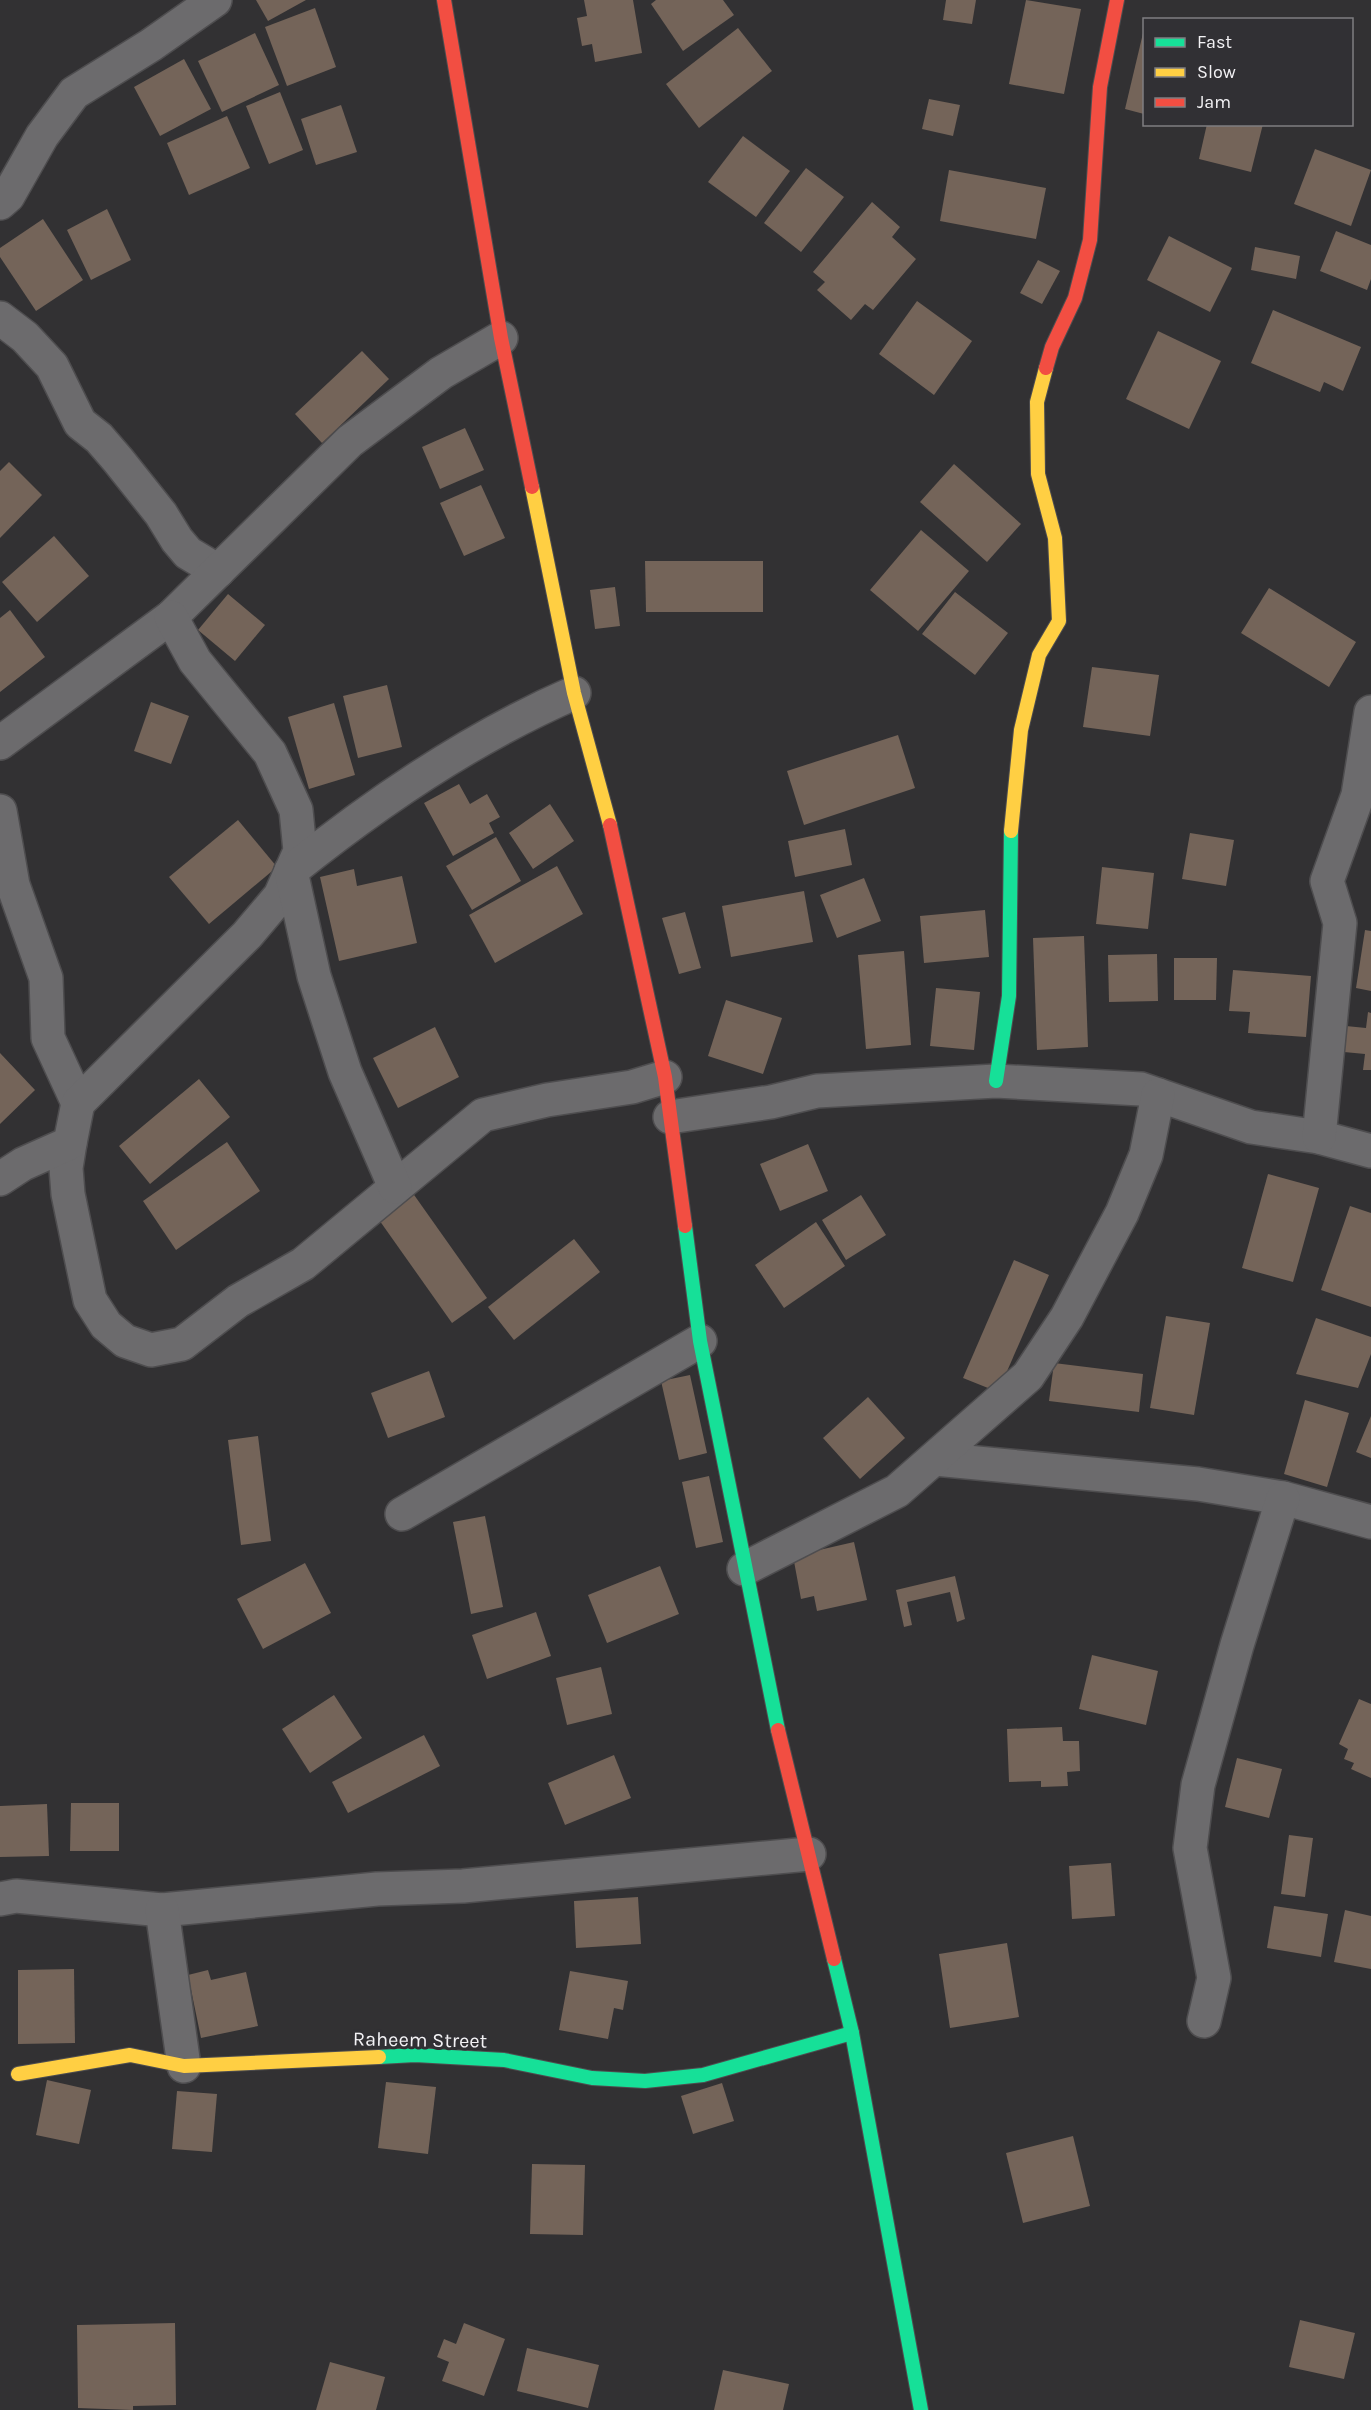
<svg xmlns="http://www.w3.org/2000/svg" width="1371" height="2410" font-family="Karla,sans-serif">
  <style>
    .building { fill: #746459 }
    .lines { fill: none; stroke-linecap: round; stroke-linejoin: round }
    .street-casing { stroke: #4e4d4f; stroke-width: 36 }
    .fast-casing { stroke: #4e4d4f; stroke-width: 16 }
    .slow-casing { stroke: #4e4d4f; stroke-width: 16 }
    .jam-casing { stroke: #4e4d4f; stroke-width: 16 }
    .street { stroke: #6c6b6d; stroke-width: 33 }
    .fast { stroke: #16e098; stroke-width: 14 }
    .slow { stroke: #ffcf43; stroke-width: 14 }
    .jam { stroke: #f24e42; stroke-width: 14 }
    .labels { text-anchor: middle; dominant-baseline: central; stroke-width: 6; stroke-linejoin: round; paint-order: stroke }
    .street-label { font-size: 20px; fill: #f3f2f5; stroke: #313034 }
  </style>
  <rect width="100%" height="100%" fill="#323133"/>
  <g class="building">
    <polygon points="256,0 306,0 268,21"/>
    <polygon points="584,0 633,0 642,53 595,62 592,44 582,46 577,18 587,16"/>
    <polygon points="656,0 723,0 734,15 683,51 651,4"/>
    <polygon points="946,0 976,0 972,24 943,20"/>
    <polygon points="1026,0 1081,9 1064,94 1009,84"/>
    <polygon points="315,8 336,67 287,86 265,27"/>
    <polygon points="738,28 772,71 699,128 666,84"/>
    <polygon points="1144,29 1144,114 1125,109"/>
    <polygon points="255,33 279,85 222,112 198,61"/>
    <polygon points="184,59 211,109 160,136 134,87"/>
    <polygon points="280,92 303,150 269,164 246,106"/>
    <polygon points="929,99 960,105 953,136 922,129"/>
    <polygon points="341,105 357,152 316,165 301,119"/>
    <polygon points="227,116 250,168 189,195 167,143"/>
    <polygon points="1207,124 1263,124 1251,172 1199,159"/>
    <polygon points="743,136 790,171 756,217 708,182"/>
    <polygon points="1315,149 1371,170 1351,226 1294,204"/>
    <polygon points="806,168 844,197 801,252 764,223"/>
    <polygon points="949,170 1046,188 1036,239 940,221"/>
    <polygon points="872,202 900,227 892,237 916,259 873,310 865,304 851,320 817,290 825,282 813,272"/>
    <polygon points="107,209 131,260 91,280 67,230"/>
    <polygon points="43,219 83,280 36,311 0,257 0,248"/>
    <polygon points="1336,231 1371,245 1371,279 1367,290 1320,271"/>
    <polygon points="1169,236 1232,268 1210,312 1147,280"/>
    <polygon points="1255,247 1300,256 1296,279 1251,270"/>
    <polygon points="1038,260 1060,271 1042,304 1020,293"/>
    <polygon points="917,301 972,341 934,395 879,354"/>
    <polygon points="1273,310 1361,347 1343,391 1324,382 1320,392 1251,363"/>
    <polygon points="1158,331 1221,361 1189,429 1126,399"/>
    <polygon points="362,351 389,379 322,443 295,414"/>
    <polygon points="465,428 484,470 440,489 422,447"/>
    <polygon points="9,462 42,495 0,538 0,471"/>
    <polygon points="954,464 1021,524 987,562 920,502"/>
    <polygon points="481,485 505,538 464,556 440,503"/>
    <polygon points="921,530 969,571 918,631 870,590"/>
    <polygon points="54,536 89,576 37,622 2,582"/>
    <polygon points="645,561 763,561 763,612 646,612"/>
    <polygon points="615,587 620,626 595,629 590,590"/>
    <polygon points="1269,588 1356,642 1329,687 1241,633"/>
    <polygon points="955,592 1008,633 975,675 922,634"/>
    <polygon points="228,594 265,625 235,661 198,630"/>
    <polygon points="10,610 45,657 0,692 0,618"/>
    <polygon points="1092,667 1159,675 1150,736 1083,727"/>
    <polygon points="387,685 402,747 358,758 343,696"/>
    <polygon points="151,702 189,716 171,764 134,751"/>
    <polygon points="334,703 355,775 309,789 288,717"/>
    <polygon points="898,735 915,788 804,825 787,771"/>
    <polygon points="459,784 470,804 487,794 500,817 489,823 494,833 453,856 424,803"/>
    <polygon points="550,804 574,841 533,869 509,833"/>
    <polygon points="238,820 277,867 209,924 169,877"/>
    <polygon points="845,829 852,865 795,877 788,841"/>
    <polygon points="1190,833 1234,840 1226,886 1182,879"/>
    <polygon points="496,837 521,881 472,910 446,866"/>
    <polygon points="557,866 583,914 495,963 469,915"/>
    <polygon points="1102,867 1154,873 1148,929 1096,924"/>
    <polygon points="354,869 357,886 402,876 417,943 339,961 320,877"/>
    <polygon points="864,878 881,921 837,938 820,895"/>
    <polygon points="804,891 813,942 731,957 722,906"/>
    <polygon points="985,910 989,957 924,963 920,916"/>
    <polygon points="685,912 701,968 679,974 662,918"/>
    <polygon points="1365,930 1371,931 1371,991 1356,988"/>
    <polygon points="1084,936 1088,1047 1037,1050 1033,938"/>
    <polygon points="904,951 911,1045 866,1049 858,955"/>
    <polygon points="1157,954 1158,1001 1109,1002 1108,955"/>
    <polygon points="1174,958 1217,958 1216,1000 1174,1000"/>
    <polygon points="1233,970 1311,976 1306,1037 1248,1033 1250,1012 1229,1011"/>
    <polygon points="936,988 980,992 974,1050 930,1046"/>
    <polygon points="726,1000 782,1018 763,1074 708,1056"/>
    <polygon points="1368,1012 1371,1013 1371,1070 1363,1070 1365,1054 1344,1052 1346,1026 1366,1028"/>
    <polygon points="435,1027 459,1077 398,1108 373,1058"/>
    <polygon points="0,1053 35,1090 0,1124"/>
    <polygon points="199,1079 230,1117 150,1184 119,1146"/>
    <polygon points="227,1142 260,1191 176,1250 143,1201"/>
    <polygon points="808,1144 828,1191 780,1211 760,1164"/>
    <polygon points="1268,1174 1319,1188 1293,1282 1242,1268"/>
    <polygon points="412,1192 487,1298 452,1323 377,1217"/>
    <polygon points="861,1195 886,1235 846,1260 822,1220"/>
    <polygon points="1350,1206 1371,1213 1371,1307 1321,1290"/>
    <polygon points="816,1222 845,1266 784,1308 755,1265"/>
    <polygon points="574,1239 600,1272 514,1340 488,1307"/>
    <polygon points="1014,1260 1049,1275 998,1392 963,1378"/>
    <polygon points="1166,1316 1210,1323 1194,1415 1150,1408"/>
    <polygon points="1316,1318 1371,1337 1371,1354 1358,1388 1296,1374"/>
    <polygon points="1054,1363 1143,1374 1139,1412 1049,1401"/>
    <polygon points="429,1371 445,1417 388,1438 371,1393"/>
    <polygon points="690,1375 707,1453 679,1460 661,1381"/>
    <polygon points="868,1397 905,1438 860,1479 823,1438"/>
    <polygon points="1305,1400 1349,1413 1327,1487 1284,1474"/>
    <polygon points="1371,1416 1371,1458 1356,1452"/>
    <polygon points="258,1436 271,1541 241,1545 228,1440"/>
    <polygon points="709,1476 723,1542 696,1548 682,1482"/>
    <polygon points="485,1516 503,1607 471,1614 453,1522"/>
    <polygon points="854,1542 867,1600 817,1611 814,1596 801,1599 793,1556"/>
    <polygon points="305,1563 331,1613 263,1649 237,1599"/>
    <polygon points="660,1566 679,1614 607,1643 588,1595"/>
    <polygon points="955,1576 965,1619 957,1622 950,1592 907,1602 912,1625 904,1627 896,1590"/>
    <polygon points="536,1612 551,1656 487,1679 472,1635"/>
    <polygon points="1092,1655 1158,1671 1146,1725 1079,1709"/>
    <polygon points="601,1667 612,1714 567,1725 556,1678"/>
    <polygon points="334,1695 362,1738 310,1773 282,1729"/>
    <polygon points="1359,1699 1371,1704 1371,1778 1351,1769 1354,1763 1344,1759 1348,1749 1339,1744"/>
    <polygon points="1062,1727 1063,1741 1079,1741 1080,1771 1067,1772 1068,1786 1041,1787 1041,1781 1009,1782 1007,1729"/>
    <polygon points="424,1735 440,1766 348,1813 332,1782"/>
    <polygon points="614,1755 631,1798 565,1825 548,1783"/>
    <polygon points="1237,1758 1282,1769 1269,1818 1225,1807"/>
    <polygon points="71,1803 119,1803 119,1851 70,1851"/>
    <polygon points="47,1804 49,1856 0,1857 0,1806"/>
    <polygon points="1289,1835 1313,1838 1305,1897 1281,1894"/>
    <polygon points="1111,1863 1115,1916 1072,1919 1069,1866"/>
    <polygon points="638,1897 641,1944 576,1948 574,1901"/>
    <polygon points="1274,1906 1328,1914 1321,1957 1267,1948"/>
    <polygon points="1345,1910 1371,1916 1371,1969 1334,1962"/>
    <polygon points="1007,1943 1019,2017 950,2028 939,1954"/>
    <polygon points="74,1969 75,2043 18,2044 18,1970"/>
    <polygon points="208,1970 211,1980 246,1972 258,2026 201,2038 188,1975"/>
    <polygon points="570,1971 628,1981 623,2010 614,2008 608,2039 559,2030"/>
    <polygon points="47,2080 91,2090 79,2144 36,2135"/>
    <polygon points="386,2082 436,2087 428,2154 378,2148"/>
    <polygon points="722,2083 734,2121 693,2134 681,2096"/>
    <polygon points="177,2091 217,2094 212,2152 172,2149"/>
    <polygon points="1073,2136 1090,2206 1023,2223 1006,2153"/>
    <polygon points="532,2164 585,2165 583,2235 530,2234"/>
    <polygon points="1300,2320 1355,2333 1344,2379 1289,2367"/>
    <polygon points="175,2323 176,2405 133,2406 133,2410 78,2408 77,2325"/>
    <polygon points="464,2323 505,2339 484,2396 442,2381 449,2362 437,2357 444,2339 456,2344"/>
    <polygon points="527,2348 599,2365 588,2408 517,2391"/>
    <polygon points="330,2362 385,2377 376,2410 316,2410"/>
    <polygon points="723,2370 789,2384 783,2410 714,2410"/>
  </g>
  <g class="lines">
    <defs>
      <g id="street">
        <polyline points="0,203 8,196 42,136 74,93 151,45 215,0"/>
        <polyline points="0,318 25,337 52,366 80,423 99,438 118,460 161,514 177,540 188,553 218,571"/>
        <polyline points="0,743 171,617 350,441 441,373 501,338"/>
        <polyline points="0,811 13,885 46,978 48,1038 78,1103"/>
        <polyline points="670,1117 771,1102 817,1091 996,1081 1141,1089 1251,1127 1319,1137 1371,1151"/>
        <polyline points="1319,1137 1340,923 1327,881 1358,795 1371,712"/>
        <polyline points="70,1143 66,1168 68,1194 90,1300 106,1325 125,1341 151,1350 182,1344 238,1301 303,1264 483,1115 547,1100 632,1087 665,1077"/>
        <polyline points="0,1179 23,1164 70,1143 78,1103 247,935 280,896 300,851 296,810 270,753 195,661 171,617"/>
        <path d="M395 1187 345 1072 314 976 291 871C378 801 472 737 574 693"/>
        <polyline points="935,1459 1198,1484 1283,1498 1371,1522"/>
        <polyline points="402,1514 700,1341"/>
        <polyline points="744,1569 897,1491 1028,1376 1067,1317 1122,1213 1146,1155 1158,1095"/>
        <polyline points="0,1899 16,1896 162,1910 377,1889 463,1886 809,1854"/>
        <polyline points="162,1910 184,2066"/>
        <polyline points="1204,2021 1214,1978 1190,1848 1198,1785 1237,1645 1283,1498"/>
      </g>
      <g id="fast">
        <polyline points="996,1081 1009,996 1011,831"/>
        <polyline points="685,1226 700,1341 778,1730"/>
        <polyline points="834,1959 852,2033 921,2410"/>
        <polyline points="379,2057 415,2055 504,2060 592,2078 645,2081 703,2075 852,2033"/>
      </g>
      <g id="slow">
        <polyline points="532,487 574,693 610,825"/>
        <polyline points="1011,831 1021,730 1039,655 1059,621 1055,538 1038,474 1037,402 1046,368"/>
        <polyline points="18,2074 130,2055 184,2066 379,2057"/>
      </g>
      <g id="jam">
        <polyline points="444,0 501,338 532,487"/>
        <polyline points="1046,368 1052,347 1075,298 1090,240 1100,87 1117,0"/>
        <polyline points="610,825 665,1077 685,1226"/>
        <polyline points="778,1730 834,1959"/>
      </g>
    </defs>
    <use href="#street" class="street-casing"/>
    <use href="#fast" class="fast-casing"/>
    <use href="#slow" class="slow-casing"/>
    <use href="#jam" class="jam-casing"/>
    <use href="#street" class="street"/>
    <use href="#fast" class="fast"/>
    <use href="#slow" class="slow"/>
    <use href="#jam" class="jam"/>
  </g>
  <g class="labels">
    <g class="street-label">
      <text transform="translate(420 2040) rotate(1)">Raheem Street</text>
    </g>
  </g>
  <rect x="1143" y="18" width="210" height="108" fill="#313034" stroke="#7f7e81" stroke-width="1.5"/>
  <rect x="1155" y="38" width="30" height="9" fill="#16e098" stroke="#7f7e81" stroke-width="1.5"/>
  <text x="1197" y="48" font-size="18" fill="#f3f2f5">Fast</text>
  <rect x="1155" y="68" width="30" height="9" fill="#ffcf43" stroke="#7f7e81" stroke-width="1.5"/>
  <text x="1197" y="78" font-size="18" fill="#f3f2f5">Slow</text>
  <rect x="1155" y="98" width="30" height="9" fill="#f24e42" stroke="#7f7e81" stroke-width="1.5"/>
  <text x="1197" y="108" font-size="18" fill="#f3f2f5">Jam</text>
</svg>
